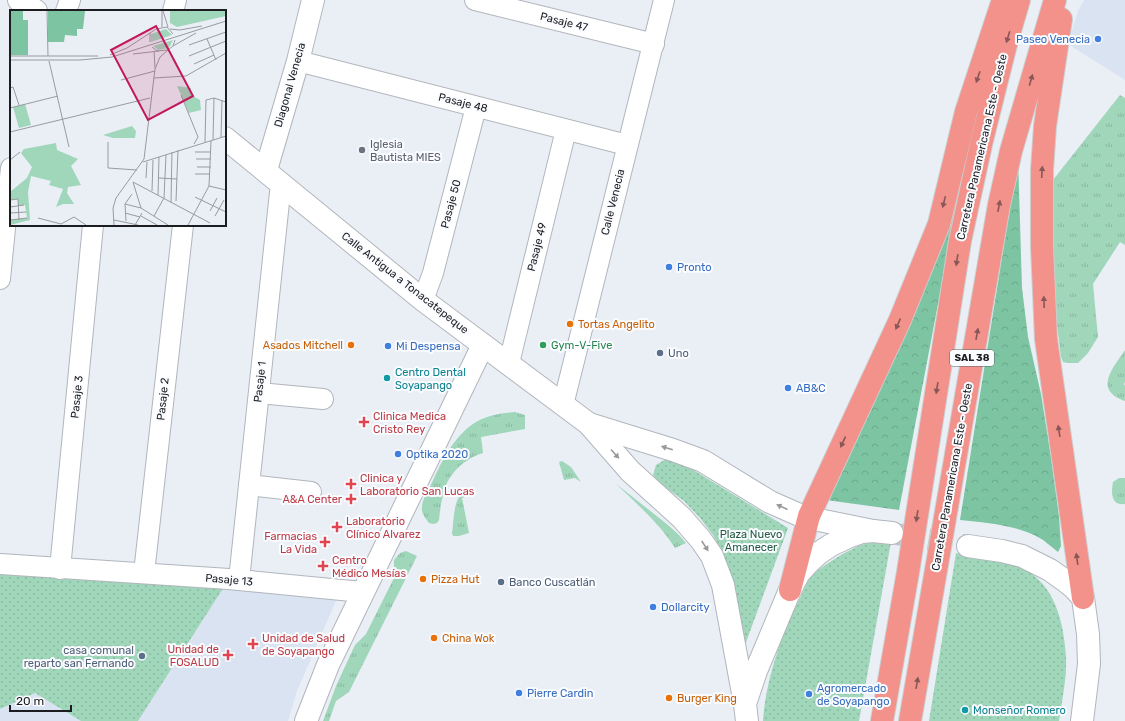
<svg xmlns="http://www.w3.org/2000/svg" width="1125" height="721" font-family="Rubik,sans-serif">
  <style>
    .built { fill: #d9e3f1 }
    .grass { fill: url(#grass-tufts) }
    .forest { fill: url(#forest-crowns) }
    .park { fill: url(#park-dots) }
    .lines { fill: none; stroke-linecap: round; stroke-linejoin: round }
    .secondary-tunnel { stroke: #c1c5cb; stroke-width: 22; stroke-dasharray: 22 11; stroke-linecap: butt }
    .street-casing { stroke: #b1b6bd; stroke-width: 22 }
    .secondary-casing { stroke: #b1b6bd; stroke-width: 24 }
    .highway-casing { stroke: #cdcdce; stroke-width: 24 }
    .street { stroke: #fff; stroke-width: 20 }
    .secondary { stroke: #fff; stroke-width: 22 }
    .highway { stroke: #f3918b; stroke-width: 22 }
    .oneway { fill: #885756 }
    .oneway2 { fill: #99999b }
    .shop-dot { fill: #3f7fe0; stroke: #fafcff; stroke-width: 1.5 }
    .worship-dot { fill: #6b7280; stroke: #fafcff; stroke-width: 1.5 }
    .food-dot { fill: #e8710a; stroke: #fafcff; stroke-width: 1.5 }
    .leisure-dot { fill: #2e9e5b; stroke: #fafcff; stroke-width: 1.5 }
    .service-dot { fill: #5c6f8a; stroke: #fafcff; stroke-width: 1.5 }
    .culture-dot { fill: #0f9aa8; stroke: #fafcff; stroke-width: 1.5 }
    .health-dot { fill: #e0444e; stroke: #fafcff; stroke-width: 1.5 }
    .labels { text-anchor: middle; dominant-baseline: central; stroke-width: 4; stroke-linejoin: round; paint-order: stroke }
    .shield { fill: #fafcff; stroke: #5f6063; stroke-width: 1 }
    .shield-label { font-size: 10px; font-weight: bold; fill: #1c1d20 }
    .street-label { font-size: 11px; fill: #1c1d20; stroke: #fafcff }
    .shop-label { font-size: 11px; fill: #366cbe; stroke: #fafcff; text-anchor: start }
    .worship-label { font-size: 11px; fill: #5b616d; stroke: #fafcff; text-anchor: start }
    .food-label { font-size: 11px; fill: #c56008; stroke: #fafcff; text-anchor: start }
    .leisure-label { font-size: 11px; fill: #27864d; stroke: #fafcff; text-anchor: start }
    .service-label { font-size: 11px; fill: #4e5e75; stroke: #fafcff; text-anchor: start }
    .culture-label { font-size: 11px; fill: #0d838f; stroke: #fafcff; text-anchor: start }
    .health-label { font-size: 11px; fill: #be3a42; stroke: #fafcff; text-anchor: start }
    .park-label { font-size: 11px; fill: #245b43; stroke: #fafcff }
    .inset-road { fill: none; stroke: #989ba0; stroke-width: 1 }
    .view { fill: #c2185b; fill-opacity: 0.15; stroke: #c2185b; stroke-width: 2 }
    .inset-edge { fill: none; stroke: #1c1d20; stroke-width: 2 }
  </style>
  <defs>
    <pattern id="grass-tufts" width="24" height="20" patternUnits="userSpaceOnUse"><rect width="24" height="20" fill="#a0d6ba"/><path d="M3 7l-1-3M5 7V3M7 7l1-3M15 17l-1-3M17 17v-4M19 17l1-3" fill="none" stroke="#89b7a0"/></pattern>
    <pattern id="forest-crowns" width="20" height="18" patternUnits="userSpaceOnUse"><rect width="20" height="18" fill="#7dc5a2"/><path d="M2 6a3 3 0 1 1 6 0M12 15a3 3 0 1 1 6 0" fill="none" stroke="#6ba98b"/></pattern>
    <pattern id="park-dots" width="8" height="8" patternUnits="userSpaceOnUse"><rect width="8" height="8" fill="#a0d6ba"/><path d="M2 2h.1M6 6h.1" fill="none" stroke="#89b7a0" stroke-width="1.8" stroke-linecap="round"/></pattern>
  </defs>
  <rect width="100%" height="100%" fill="#eaeff6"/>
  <g class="built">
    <polygon points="1084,0 1125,0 1125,80 1068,44 1078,11"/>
    <polygon points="229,579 338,596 297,691 288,721 138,721"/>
    <polygon points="35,693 81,721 0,721 0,709"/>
  </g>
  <g class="grass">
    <polygon points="1120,95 1125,98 1125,245 1120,242 1093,284 1098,337 1088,353 1078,363 1067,363 1063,362 1061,357 1050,271 1049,185"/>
    <path d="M1125 350V382L1124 384 1125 386V401C1093 390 1113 368 1125 350Z"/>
    <path d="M515 412 525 415V429L481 437 483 453C466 458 448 473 444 492 441 501 440 511 439 520L437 523 433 524 429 523C425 518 421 513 422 507 422 500 427 493 430 487 441 463 453 436 476 422 487 415 502 413 515 412Z"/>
    <polygon points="562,461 571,467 581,482 575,478 564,480 559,462"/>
    <path d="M1119 478H1125V504C1111 506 1111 493 1113 482Z"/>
    <path d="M615 483 668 525 679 535 686 543 675 548C659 523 636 503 615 483Z"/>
    <path d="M464 492 465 497 462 498 469 533 459 536H453L452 533C454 522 453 498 464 492Z"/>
    <polygon points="406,551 417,556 349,692 336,701 329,721 323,721 336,686 355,645 366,634 394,578 394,560 400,553"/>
  </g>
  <g class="forest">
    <path d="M1018 157 1022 288 1028 337 1041 394 1051 457 1059 516 1061 546 1058 552C1053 548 1048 544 1043 540 1019 525 988 523 960 520Z"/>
    <polygon points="959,187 952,230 899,510 826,500"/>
  </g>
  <g class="park">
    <polygon points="666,459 674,460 695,471 788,528 745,645 729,575 723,553 713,535 700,518 684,501 658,482 653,475 656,465"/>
    <path d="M876 542H891L859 721H763C766 680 780 639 798 602 802 595 805 584 810 578 819 567 851 548 864 544 868 543 872 542 876 542Z"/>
    <path d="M956 553C976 557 1008 560 1025 570 1056 586 1064 625 1066 657 1067 678 1062 700 1059 721H929Z"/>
    <polygon points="0,563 229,579 138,721 81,721 35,693 0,709"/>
  </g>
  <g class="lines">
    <polyline class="secondary-tunnel" points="896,534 968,546"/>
    <defs>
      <g id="street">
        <polyline points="475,0 654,44"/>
        <polyline points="66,11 70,0"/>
        <polyline points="173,11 176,0"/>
        <polyline points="298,61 627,145"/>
        <polyline points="0,279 11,168"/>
        <polyline points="423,300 433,273 476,107"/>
        <polyline points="509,363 566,130"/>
        <polyline points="259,393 323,399"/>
        <polyline points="563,405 664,0"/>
        <polyline points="249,485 311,492"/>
        <polyline points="0,564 229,579 362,592"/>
        <polyline points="60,569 93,225"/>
        <polyline points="144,573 183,225"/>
        <polyline points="239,580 281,183"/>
      </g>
      <g id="secondary">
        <polyline points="19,0 36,11"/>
        <polyline points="225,138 423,300 589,424 630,471 682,518 701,540 712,556 723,585 745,704"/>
        <polyline points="266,170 298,61 313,0"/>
        <polyline points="589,424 673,450 703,461 770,502 804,517 873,531"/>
        <polyline points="968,546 1002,551 1022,556 1050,570 1064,580 1074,588 1083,598 1088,634 1089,664 1082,721"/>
        <polyline points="306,721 328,665 483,345"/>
        <polyline points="747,721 745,704 756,671 790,590 799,573 809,562 819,553 831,545 848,537 862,532 873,531 892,533"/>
      </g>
      <g id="highway">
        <polyline points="1061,19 1045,126 1042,170 1042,246 1046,339 1083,598"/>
        <polyline points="790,590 809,516 900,320 939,224 966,112 1002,3"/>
        <polyline points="882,721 908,572 960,241 982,140 1005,48 1019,0"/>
        <polyline points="910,721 999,205 1011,151 1055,0"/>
      </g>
    </defs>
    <use href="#street" class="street-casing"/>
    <use href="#secondary" class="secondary-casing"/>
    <use href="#highway" class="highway-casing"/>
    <use href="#street" class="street"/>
    <use href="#secondary" class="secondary"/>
    <use href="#highway" class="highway"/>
  </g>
  <defs><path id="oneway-solid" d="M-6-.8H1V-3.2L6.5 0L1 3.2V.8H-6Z"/></defs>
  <g class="oneway">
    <use href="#oneway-solid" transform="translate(1008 37) rotate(107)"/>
    <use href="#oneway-solid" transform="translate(978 77) rotate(109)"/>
    <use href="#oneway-solid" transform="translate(1031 80) rotate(-74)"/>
    <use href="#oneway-solid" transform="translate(1042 172) rotate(-87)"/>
    <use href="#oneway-solid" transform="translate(944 202) rotate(104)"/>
    <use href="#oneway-solid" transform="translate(999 206) rotate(-79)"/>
    <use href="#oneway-solid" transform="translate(957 260) rotate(99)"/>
    <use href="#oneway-solid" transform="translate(1044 302) rotate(-92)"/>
    <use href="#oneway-solid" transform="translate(898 324) rotate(114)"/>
    <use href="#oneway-solid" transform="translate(977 334) rotate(-80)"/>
    <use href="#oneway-solid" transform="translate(937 388) rotate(99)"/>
    <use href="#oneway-solid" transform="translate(1059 431) rotate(-99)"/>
    <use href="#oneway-solid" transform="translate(843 442) rotate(115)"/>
    <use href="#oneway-solid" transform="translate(917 516) rotate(99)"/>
    <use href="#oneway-solid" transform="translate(1077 559) rotate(-98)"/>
    <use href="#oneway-solid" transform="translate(917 683) rotate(-80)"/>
  </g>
  <g class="oneway2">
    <use href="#oneway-solid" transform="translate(667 448) rotate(-163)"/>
    <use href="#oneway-solid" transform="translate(615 454) rotate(48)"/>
    <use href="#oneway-solid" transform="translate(782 507) rotate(-156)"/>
    <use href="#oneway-solid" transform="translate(705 546) rotate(57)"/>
  </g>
  <g class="shop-dot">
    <circle cx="1098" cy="39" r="4"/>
    <circle cx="669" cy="267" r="4"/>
    <circle cx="388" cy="346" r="4"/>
    <circle cx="788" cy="388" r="4"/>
    <circle cx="398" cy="454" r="4"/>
    <circle cx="653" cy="607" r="4"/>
    <circle cx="519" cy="693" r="4"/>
    <circle cx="809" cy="694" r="4"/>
  </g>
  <circle class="worship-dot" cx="362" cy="150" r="4"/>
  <g class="food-dot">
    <circle cx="570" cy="324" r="4"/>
    <circle cx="351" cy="345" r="4"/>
    <circle cx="423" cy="579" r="4"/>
    <circle cx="434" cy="638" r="4"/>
    <circle cx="669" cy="698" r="4"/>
  </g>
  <circle class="leisure-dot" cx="543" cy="345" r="4"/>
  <g class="service-dot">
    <circle cx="660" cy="353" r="4"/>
    <circle cx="501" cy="582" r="4"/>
    <circle cx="142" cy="656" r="4"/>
  </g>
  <g class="culture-dot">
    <circle cx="387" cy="378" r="4"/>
    <circle cx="965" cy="710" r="4"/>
  </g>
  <g class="health-dot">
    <path d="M362 416h4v4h4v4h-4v4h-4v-4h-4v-4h4z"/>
    <path d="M349 478h4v4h4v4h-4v4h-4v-4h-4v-4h4z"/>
    <path d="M349 493h4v4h4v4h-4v4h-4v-4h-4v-4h4z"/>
    <path d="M335 521h4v4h4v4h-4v4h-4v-4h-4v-4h4z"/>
    <path d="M323 536h4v4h4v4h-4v4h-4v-4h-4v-4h4z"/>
    <path d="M321 560h4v4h4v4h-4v4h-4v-4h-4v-4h4z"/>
    <path d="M251 638h4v4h4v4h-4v4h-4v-4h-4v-4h4z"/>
    <path d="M226 649h4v4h4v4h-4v4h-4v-4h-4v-4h4z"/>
  </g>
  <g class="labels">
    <rect class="shield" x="950" y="350" width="44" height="16" rx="3"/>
    <g class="shield-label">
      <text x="972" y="358">SAL 38</text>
    </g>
    <g class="street-label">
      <text transform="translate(564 22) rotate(14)">Pasaje 47</text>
      <text transform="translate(290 85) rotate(-74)">Diagonal Venecia</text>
      <text transform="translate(463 103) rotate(14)">Pasaje 48</text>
      <text transform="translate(982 147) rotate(-77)">Carretera Panamericana Este - Oeste</text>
      <text transform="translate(613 202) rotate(-76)">Calle Venecia</text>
      <text transform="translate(451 204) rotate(-75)">Pasaje 50</text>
      <text transform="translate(537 247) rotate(-76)">Pasaje 49</text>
      <text transform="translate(405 283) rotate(38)">Calle Antigua a Tonacatepeque</text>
      <text transform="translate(260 382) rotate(-84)">Pasaje 1</text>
      <text transform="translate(77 397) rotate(-84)">Pasaje 3</text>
      <text transform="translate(163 399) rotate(-84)">Pasaje 2</text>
      <text transform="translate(952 477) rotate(-80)">Carretera Panamericana Este - Oeste</text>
      <text transform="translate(229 580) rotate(5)">Pasaje 13</text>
    </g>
    <g class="shop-label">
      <text x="1090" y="39" text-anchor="end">Paseo Venecia</text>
      <text x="677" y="267">Pronto</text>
      <text x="396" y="346">Mi Despensa</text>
      <text x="796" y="388">AB&amp;C</text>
      <text x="406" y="454">Optika 2020</text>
      <text x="661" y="607">Dollarcity</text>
      <text x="817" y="688">Agromercado<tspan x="817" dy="13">de Soyapango</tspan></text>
      <text x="527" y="693">Pierre Cardin</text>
    </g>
    <g class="worship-label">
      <text x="370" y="144">Iglesia<tspan x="370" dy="13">Bautista MIES</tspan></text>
    </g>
    <g class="food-label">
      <text x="578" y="324">Tortas Angelito</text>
      <text x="343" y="345" text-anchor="end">Asados Mitchell</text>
      <text x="431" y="579">Pizza Hut</text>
      <text x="442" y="638">China Wok</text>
      <text x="677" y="698">Burger King</text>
    </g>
    <g class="leisure-label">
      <text x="551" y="345">Gym-V-Five</text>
    </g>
    <g class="service-label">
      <text x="668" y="353">Uno</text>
      <text x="509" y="582">Banco Cuscatlán</text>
      <text x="134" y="650" text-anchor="end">casa comunal<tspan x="134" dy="13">reparto san Fernando</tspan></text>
    </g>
    <g class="culture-label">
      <text x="395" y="372">Centro Dental<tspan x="395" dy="13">Soyapango</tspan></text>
      <text x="973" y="710">Monseñor Romero</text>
    </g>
    <g class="health-label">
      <text x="373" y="416">Clinica Medica<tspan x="373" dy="13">Cristo Rey</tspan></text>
      <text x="360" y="478">Clinica y<tspan x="360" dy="13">Laboratorio San Lucas</tspan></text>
      <text x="342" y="499" text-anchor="end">A&amp;A Center</text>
      <text x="346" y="521">Laboratorio<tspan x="346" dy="13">Clínico Alvarez</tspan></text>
      <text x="317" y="536" text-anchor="end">Farmacias<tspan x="317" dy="13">La Vida</tspan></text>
      <text x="332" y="560">Centro<tspan x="332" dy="13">Médico Mesías</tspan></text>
      <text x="262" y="638">Unidad de Salud<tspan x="262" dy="13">de Soyapango</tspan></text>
      <text x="219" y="649" text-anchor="end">Unidad de<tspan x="219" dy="13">FOSALUD</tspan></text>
    </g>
    <g class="park-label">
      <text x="751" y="534">Plaza Nuevo<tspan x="751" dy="13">Amanecer</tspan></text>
    </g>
  </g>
  <g transform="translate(10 10)">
    <rect width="216" height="216" fill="#eaeff6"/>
    <path d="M122 116 126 121 125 128H103L93 125ZM46 133 47 140 68 149 61 156 71 175 58 177 57 183 64 194H53L46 197 53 179 39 175 41 171 21 166 18 182 20 210 0 215V210L17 208 15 195 8 196V189L0 190V182L17 168 22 157 11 143 14 139Z" fill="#a0d6ba"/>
    <path d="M0 1H13V10H18V45H0ZM38 1H75L73 19H67V26L55 25 54 32H38Z" fill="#7dc5a2"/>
    <path d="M156 19 162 25 141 32V24ZM163 30 159 38 148 40 143 36ZM167 76 181 78V85L190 90 191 100 179 103Z" fill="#a0d6ba"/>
    <path d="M160 1H216V6L167 17 160 13ZM15 94 21 115 9 118 3 97Z" fill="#a0d6ba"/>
    <path class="inset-road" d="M37 1 38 46M152 1V17M153 1 158 17M160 19 170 20 192 16M197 29 206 50M140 32V23L146 19 157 17 163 24M179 35 216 22M163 36 186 23M142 37 147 41 158 40 163 36 165 30M144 41 145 58M123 44 149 41M100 45 117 38 140 23M0 46H88M179 46 216 31M0 50H70L102 47 216 11M39 51 59 137M184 54 204 45M144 68 176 66 216 43M111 70 145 61M0 78 3 77 9 95M171 85 188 127 184 134M0 98 48 86M0 122 140 88M211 127 212 90M203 130 204 88M98 132V158L127 160M195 132 196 90 204 88 216 92M185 142H201M186 149H201M0 150 10 142M133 152 216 126M187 157H201M185 164H200M136 168 137 152M149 168 167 169M123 172 200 213M123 172 131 198 158 215M199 176 216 180M142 181 143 150M148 185 149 147M185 187 216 202M0 190 8 189 9 210M166 191 168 140M161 192 162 142M115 194 131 198M0 197 14 195M200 201 207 188M0 203 16 202M115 203 130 207M131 206 147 215M144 206 154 188 156 145M205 206 214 190M28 208 51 214 64 207 76 215M0 210 17 208M104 210 128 215M116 211 115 194 122 184M104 215 103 198 106 188 134 149 145 59 150 47 158 40M125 215 132 203M178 215 199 176 201 131"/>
    <path class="view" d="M146 16 183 86 138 110 101 40Z"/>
    <rect width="216" height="216" class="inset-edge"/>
  </g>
  <path d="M10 705v6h61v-6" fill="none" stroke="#1c1d20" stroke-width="2"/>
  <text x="16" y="705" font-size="12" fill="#1c1d20" stroke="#fafcff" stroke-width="3" paint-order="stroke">20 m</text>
</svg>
